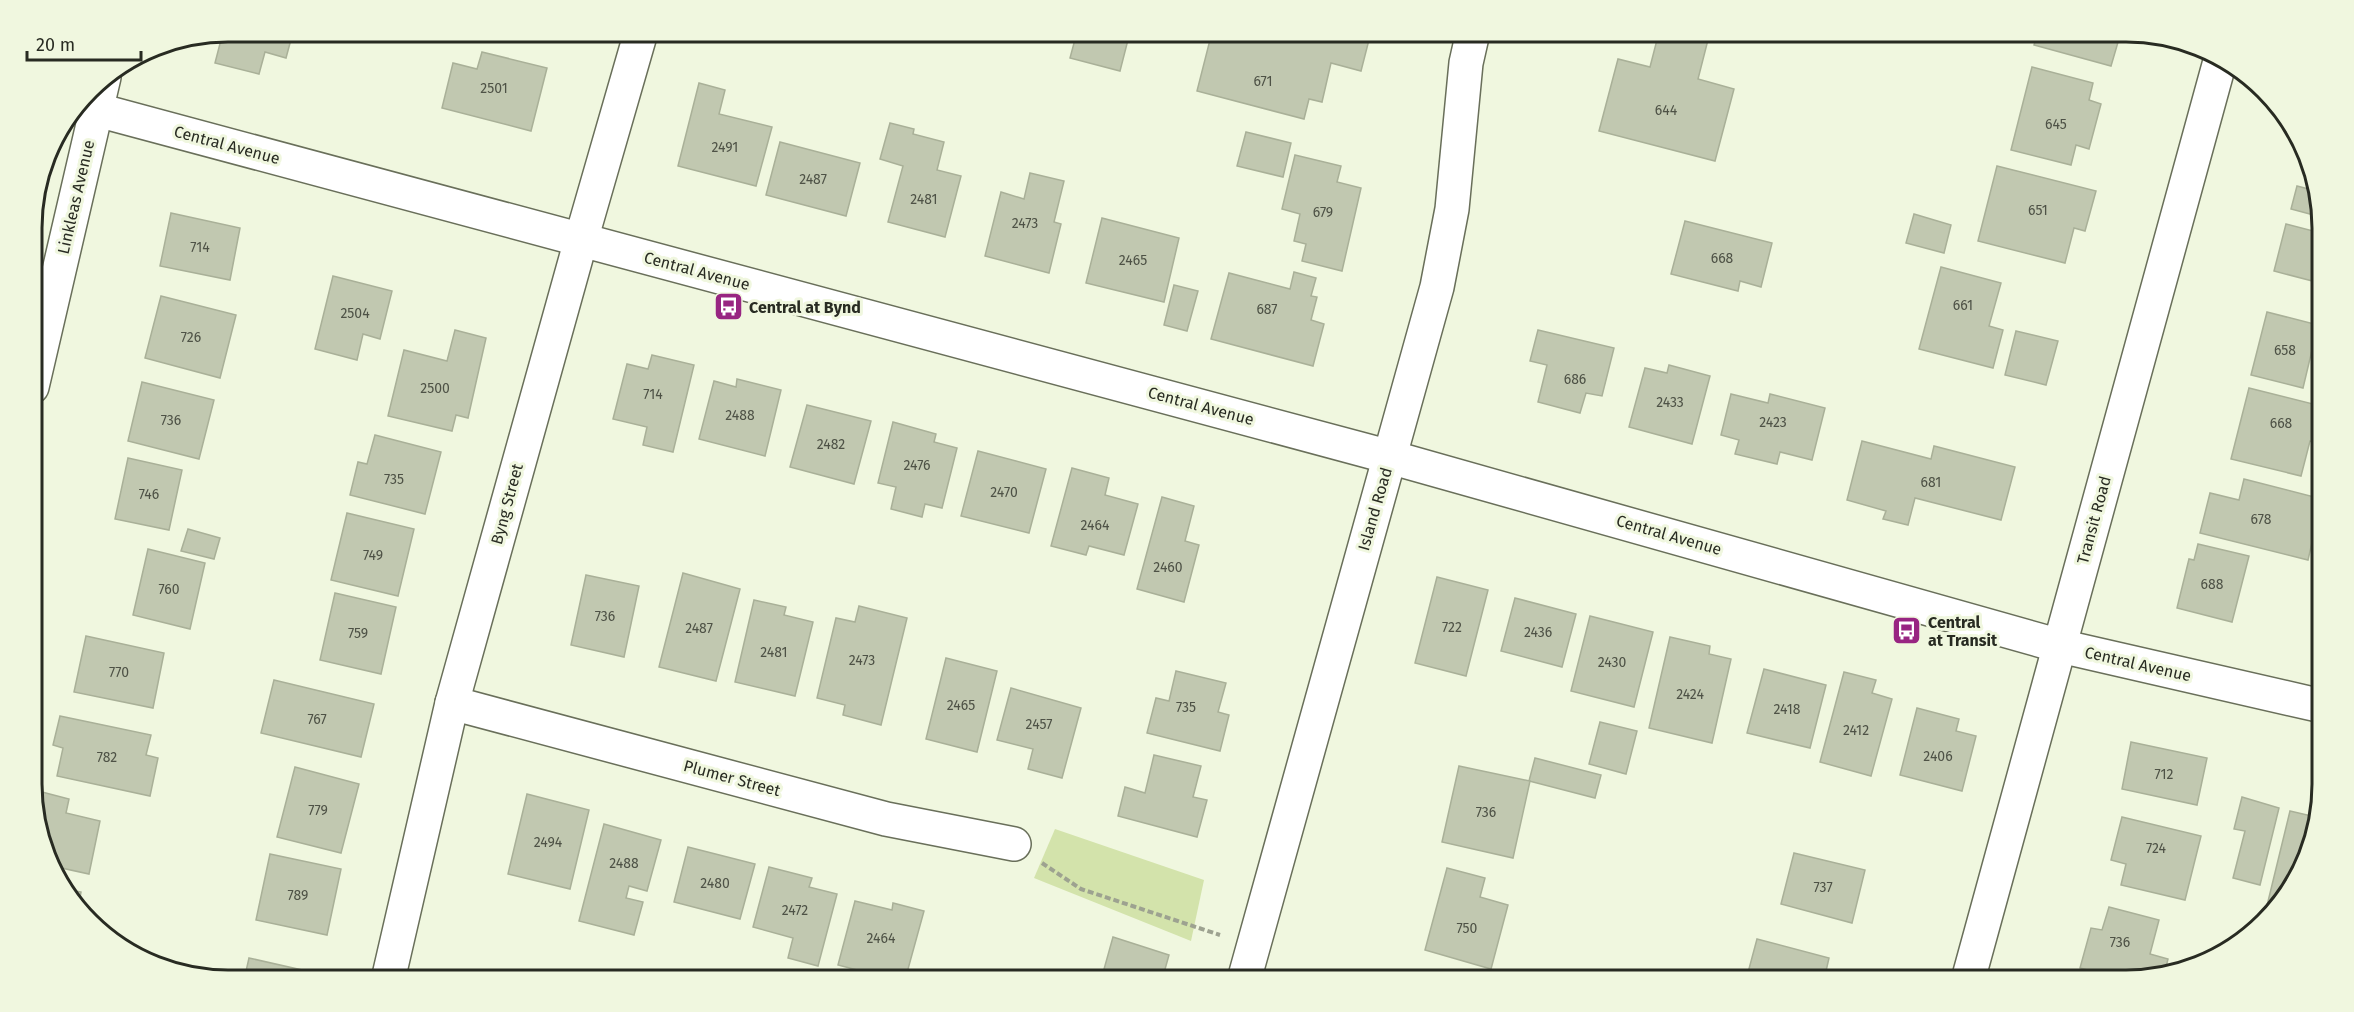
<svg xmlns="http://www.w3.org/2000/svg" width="2354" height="1012" font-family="'Fira Sans',sans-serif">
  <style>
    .green { fill: #d3e3ab }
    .building { fill: #c1c8b0; stroke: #a9b098; stroke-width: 1.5 }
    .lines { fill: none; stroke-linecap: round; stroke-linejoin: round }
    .street-casing { stroke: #696f5a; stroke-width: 36 }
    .path { stroke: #9da290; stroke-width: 4; stroke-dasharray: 6 3; stroke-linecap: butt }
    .street { stroke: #fff; stroke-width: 33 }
    .labels { text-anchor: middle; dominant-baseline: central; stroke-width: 6; stroke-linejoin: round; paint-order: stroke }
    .number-label { font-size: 14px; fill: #4e5246 }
    .street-label { font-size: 16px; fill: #282b22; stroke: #f0f7df }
    .poi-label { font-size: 16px; font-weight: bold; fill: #282b22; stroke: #f0f7df; text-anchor: start }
    .rim { fill: none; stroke: #282b22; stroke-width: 3 }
  </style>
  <rect width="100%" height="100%" fill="#f0f7df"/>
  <polygon class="green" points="1055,829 1204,880 1191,941 1034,878"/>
  <g class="building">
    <polygon points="223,32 293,32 286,58 265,52 259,74 215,63"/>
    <polygon points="1077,32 1130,32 1120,71 1070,58"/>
    <polygon points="1212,32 1246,32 1245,36 1259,40 1261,32 1371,32 1361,71 1331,63 1322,102 1309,99 1304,119 1197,91"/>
    <polygon points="1659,32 1710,32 1698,79 1734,89 1715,161 1599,131 1618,59 1650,67"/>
    <polygon points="2038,32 2121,32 2111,66 2034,45"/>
    <polygon points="482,52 547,68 531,131 442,108 453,63 477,69"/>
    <polygon points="2032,67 2093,83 2089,100 2101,104 2089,149 2076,145 2071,165 2011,150"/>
    <polygon points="699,83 725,90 719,114 772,127 756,186 678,166"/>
    <polygon points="890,123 914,129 913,134 944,142 937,170 961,176 945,237 888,222 903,166 880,159"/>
    <polygon points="1246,132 1291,143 1283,177 1237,166"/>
    <polygon points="780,142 860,163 846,216 766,195"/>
    <polygon points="1295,155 1341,166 1337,182 1361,188 1342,271 1302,261 1306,244 1294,241 1300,214 1282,209"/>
    <polygon points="1997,166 2096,191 2085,231 2074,228 2065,263 1978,241"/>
    <polygon points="1030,173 1064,181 1054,222 1061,224 1049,273 985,256 1001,192 1024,199"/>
    <polygon points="2297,186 2316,191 2321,202 2321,217 2291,209"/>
    <polygon points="171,213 240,228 230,280 160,266"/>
    <polygon points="1914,214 1951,225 1944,253 1906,243"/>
    <polygon points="1102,218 1179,238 1164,302 1086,283"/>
    <polygon points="1685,221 1772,243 1761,287 1740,281 1738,291 1671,274"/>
    <polygon points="2286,224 2321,233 2320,283 2274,271"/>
    <polygon points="1941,267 2001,283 1989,326 2003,330 1993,368 1919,349"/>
    <polygon points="1294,272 1316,278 1311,296 1317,297 1311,320 1324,324 1313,366 1211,339 1229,273 1290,289"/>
    <polygon points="333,276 392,291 380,339 363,334 357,360 315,349"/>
    <polygon points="1174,285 1198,291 1187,331 1164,325"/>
    <polygon points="161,296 236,315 220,378 145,358"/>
    <polygon points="2267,312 2318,325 2303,388 2251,375"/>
    <polygon points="455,330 486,338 468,418 456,415 452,431 388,416 404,350 447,361"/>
    <polygon points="1538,330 1614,348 1602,396 1586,393 1580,413 1538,402 1547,365 1530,361"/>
    <polygon points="2016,331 2058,341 2046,385 2005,375"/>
    <polygon points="652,355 694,365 673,452 643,445 647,427 613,419 627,364 648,369"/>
    <polygon points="1669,365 1710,376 1692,444 1629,427 1645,368 1667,373"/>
    <polygon points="737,379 781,390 765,456 699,439 714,381 736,387"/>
    <polygon points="142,382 214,400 199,459 128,441"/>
    <polygon points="2249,388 2321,406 2322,443 2310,441 2301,476 2231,459"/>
    <polygon points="1731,394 1768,403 1770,394 1825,408 1812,460 1780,452 1777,464 1735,454 1739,440 1721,435"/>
    <polygon points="807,405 871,421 854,484 790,467"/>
    <polygon points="893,422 936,434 934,442 957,448 942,508 925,504 922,517 891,509 896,487 878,483"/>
    <polygon points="375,435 441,452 425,514 350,495 358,462 367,464"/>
    <polygon points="1862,441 1931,459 1934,446 2015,467 2001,520 1915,498 1908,525 1883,519 1886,511 1847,500"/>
    <polygon points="978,451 1046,469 1029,533 961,516"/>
    <polygon points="128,458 182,470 169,530 115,519"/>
    <polygon points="1072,468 1109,478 1105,495 1138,504 1124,555 1089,546 1086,555 1051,546"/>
    <polygon points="2244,479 2322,499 2308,560 2200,533 2210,493 2239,500"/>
    <polygon points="1162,497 1194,506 1185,541 1199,545 1184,602 1137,589"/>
    <polygon points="347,513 414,529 398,596 331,580"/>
    <polygon points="188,529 220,538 214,559 181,551"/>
    <polygon points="2198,544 2249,556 2232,622 2177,608 2189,559 2194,560"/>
    <polygon points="148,549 205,563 190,629 133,615"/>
    <polygon points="683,573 740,589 716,681 659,667"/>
    <polygon points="586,575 639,586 624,657 571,645"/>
    <polygon points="1437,577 1488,590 1466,676 1415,663"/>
    <polygon points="335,593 396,607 381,674 320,660"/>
    <polygon points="1515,598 1576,614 1562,667 1501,651"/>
    <polygon points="754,600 786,607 784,615 813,622 795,696 735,682"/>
    <polygon points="859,606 907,618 881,725 843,715 845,705 817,698 836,618 855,622"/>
    <polygon points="1590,616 1653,632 1634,707 1571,691"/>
    <polygon points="86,636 164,653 153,708 74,692"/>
    <polygon points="1670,637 1710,646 1709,654 1731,659 1712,743 1649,728"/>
    <polygon points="946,658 997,671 977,752 926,739"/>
    <polygon points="1764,669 1826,685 1810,748 1747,733"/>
    <polygon points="1176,671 1226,683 1218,712 1229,715 1220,751 1147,733 1156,698 1169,701"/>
    <polygon points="1844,672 1876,680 1872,693 1892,699 1871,776 1820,762"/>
    <polygon points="274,680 374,704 361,757 261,733"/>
    <polygon points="1011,688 1081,708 1062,778 1028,769 1033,749 997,740"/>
    <polygon points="1917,708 1959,719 1956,731 1976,736 1962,791 1900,775"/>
    <polygon points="60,716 151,735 146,755 158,758 150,796 57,776 63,748 53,745"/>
    <polygon points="1600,722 1637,731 1626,774 1589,764"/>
    <polygon points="2131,742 2207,758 2197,805 2122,789"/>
    <polygon points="1154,755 1201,766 1193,797 1207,800 1197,837 1118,816 1125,787 1145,793"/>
    <polygon points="1535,758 1601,775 1595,798 1529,781"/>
    <polygon points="1459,766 1530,781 1513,858 1442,842"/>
    <polygon points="295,767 359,784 341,853 277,837"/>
    <polygon points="42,792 69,799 66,813 100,821 89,874 57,867 36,818"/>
    <polygon points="527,794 589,810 570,889 508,874"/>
    <polygon points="2242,797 2279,808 2260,885 2233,878 2245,831 2234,829"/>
    <polygon points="2290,811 2316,817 2308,859 2282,904 2263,922"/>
    <polygon points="2122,817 2201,836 2185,900 2121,885 2126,864 2111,860"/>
    <polygon points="604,824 661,840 647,891 629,886 626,898 643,902 634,935 579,921"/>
    <polygon points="688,847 755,864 740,919 674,902"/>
    <polygon points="1794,853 1865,870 1852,923 1781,904"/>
    <polygon points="270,854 341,869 327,935 256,920"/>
    <polygon points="769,867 812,878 809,887 837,894 818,966 788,958 793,938 753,927"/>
    <polygon points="1447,868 1485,878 1480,897 1508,905 1491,969 1425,950"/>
    <polygon points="66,889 81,892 78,908 72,904"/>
    <polygon points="855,901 892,910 893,903 924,911 905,980 895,980 838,965"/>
    <polygon points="2109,907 2159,920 2150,954 2168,959 2165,971 2139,980 2126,980 2080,968 2091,928 2102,930"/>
    <polygon points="1113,937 1169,955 1162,980 1101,980"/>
    <polygon points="1757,939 1829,958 1824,980 1746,980"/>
    <polygon points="249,958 329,976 328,980 244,980"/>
  </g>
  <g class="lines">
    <defs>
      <g id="street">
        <polyline points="79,105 1390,457 2060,646 2322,706"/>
        <polyline points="32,387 104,77"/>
        <polyline points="452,703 886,819 1014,844"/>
        <polyline points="388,980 452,703 581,240 641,32"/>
        <polyline points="1244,980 1437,287 1452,209 1466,63 1473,32"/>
        <polyline points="1968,980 2220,61"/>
      </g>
    </defs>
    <use href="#street" class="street-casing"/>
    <polyline class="path" points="1042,863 1081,889 1220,935"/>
    <use href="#street" class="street"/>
  </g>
  <defs>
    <symbol id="bus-square" viewBox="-11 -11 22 22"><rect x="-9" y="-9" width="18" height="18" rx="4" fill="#982582" stroke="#f0f7df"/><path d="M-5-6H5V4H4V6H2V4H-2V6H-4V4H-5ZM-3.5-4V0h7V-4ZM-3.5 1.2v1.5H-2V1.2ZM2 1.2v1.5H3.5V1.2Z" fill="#fff"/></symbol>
  </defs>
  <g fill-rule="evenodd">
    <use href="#bus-square" x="712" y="290" width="33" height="33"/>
    <use href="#bus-square" x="1890" y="614" width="33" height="33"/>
  </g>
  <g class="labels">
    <g class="number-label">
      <text x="1263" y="81">671</text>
      <text x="494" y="88">2501</text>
      <text x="1666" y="110">644</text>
      <text x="2056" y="124">645</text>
      <text x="725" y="147">2491</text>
      <text x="813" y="179">2487</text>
      <text x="924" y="199">2481</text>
      <text x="2038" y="210">651</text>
      <text x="1323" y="212">679</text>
      <text x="1025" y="223">2473</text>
      <text x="200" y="247">714</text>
      <text x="1722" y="258">668</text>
      <text x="1133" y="260">2465</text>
      <text x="1963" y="305">661</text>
      <text x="1267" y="309">687</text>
      <text x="355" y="313">2504</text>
      <text x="191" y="337">726</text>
      <text x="2285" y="350">658</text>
      <text x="1575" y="379">686</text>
      <text x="435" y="388">2500</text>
      <text x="653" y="394">714</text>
      <text x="1670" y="402">2433</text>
      <text x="740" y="415">2488</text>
      <text x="171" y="420">736</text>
      <text x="1773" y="422">2423</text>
      <text x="2281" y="423">668</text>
      <text x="831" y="444">2482</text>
      <text x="917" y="465">2476</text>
      <text x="394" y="479">735</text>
      <text x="1931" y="482">681</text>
      <text x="1004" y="492">2470</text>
      <text x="149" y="494">746</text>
      <text x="2261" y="519">678</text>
      <text x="1095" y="525">2464</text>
      <text x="373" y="555">749</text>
      <text x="1168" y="567">2460</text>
      <text x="2212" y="584">688</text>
      <text x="169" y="589">760</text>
      <text x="605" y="616">736</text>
      <text x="1452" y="627">722</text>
      <text x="699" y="628">2487</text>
      <text x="1538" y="632">2436</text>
      <text x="358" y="633">759</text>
      <text x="774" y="652">2481</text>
      <text x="862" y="660">2473</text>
      <text x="1612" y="662">2430</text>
      <text x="119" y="672">770</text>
      <text x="1690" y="694">2424</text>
      <text x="961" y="705">2465</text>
      <text x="1186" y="707">735</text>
      <text x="1787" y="709">2418</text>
      <text x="317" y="719">767</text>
      <text x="1039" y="724">2457</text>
      <text x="1856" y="730">2412</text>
      <text x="1938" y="756">2406</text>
      <text x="107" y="757">782</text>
      <text x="2164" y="774">712</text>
      <text x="318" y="810">779</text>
      <text x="1486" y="812">736</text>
      <text x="548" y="842">2494</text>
      <text x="2156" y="848">724</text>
      <text x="624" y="863">2488</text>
      <text x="715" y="883">2480</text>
      <text x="1823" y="887">737</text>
      <text x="298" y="895">789</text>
      <text x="795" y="910">2472</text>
      <text x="1467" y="928">750</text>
      <text x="881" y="938">2464</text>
      <text x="2120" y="942">736</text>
    </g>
    <g class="street-label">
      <text transform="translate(227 145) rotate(15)">Central Avenue</text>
      <text transform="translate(76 197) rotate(-77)">Linkleas Avenue</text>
      <text transform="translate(697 271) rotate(15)">Central Avenue</text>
      <text transform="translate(1201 406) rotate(15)">Central Avenue</text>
      <text transform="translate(507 504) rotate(-75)">Byng Street</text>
      <text transform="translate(1375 509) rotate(-74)">Island Road</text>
      <text transform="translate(2094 520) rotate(-75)">Transit Road</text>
      <text transform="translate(1669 535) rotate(16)">Central Avenue</text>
      <text transform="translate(2138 664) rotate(13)">Central Avenue</text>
      <text transform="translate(732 778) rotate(15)">Plumer Street</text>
    </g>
    <g class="poi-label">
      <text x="749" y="307">Central at Bynd</text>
      <text x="1928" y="622">Central<tspan x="1928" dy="18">at Transit</tspan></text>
    </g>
  </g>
  <path d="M0 0H2354V1012H0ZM228 42H2126A186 186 0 0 1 2312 228V784A186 186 0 0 1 2126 970H228A186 186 0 0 1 42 784V228A186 186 0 0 1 228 42Z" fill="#f0f7df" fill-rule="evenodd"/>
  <path class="rim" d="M228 42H2126A186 186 0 0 1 2312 228V784A186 186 0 0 1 2126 970H228A186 186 0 0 1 42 784V228A186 186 0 0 1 228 42Z"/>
  <path d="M27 51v9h114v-9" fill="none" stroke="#282b22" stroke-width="3"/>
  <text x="36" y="51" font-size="18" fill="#282b22" stroke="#f0f7df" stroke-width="4.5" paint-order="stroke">20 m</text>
</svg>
